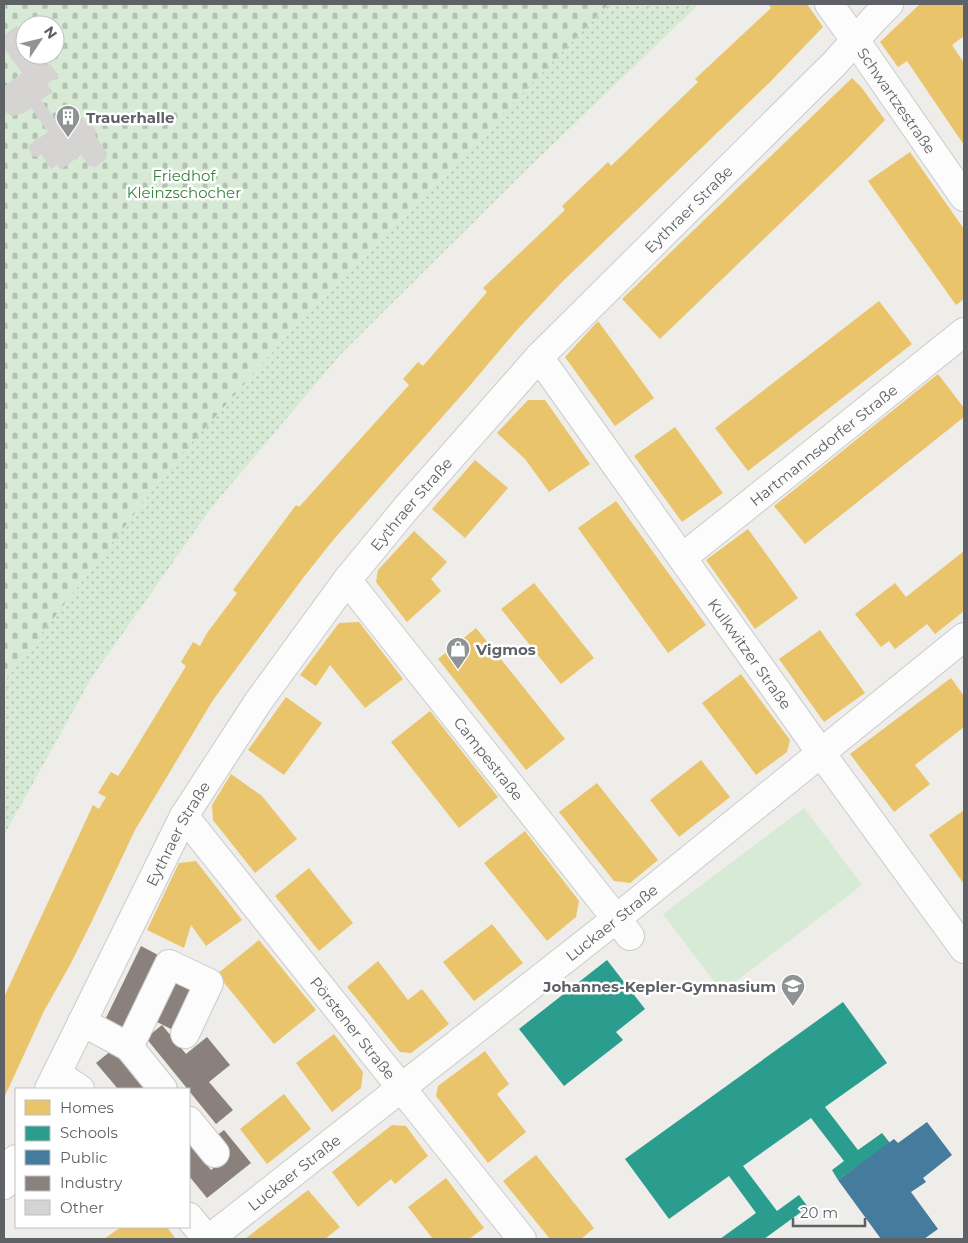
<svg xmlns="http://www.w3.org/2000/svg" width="968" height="1243" font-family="Montserrat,sans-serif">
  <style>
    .grass { fill: #d7ead5 }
    .cemetery { fill: url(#cemetery-stones); fill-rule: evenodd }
    .park { fill: url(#park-dots) }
    .homes { fill: #e9c46a }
    .schools { fill: #2a9d8f }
    .public { fill: #457b9d }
    .industry { fill: #8a817c }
    .building { fill: #d5d4d2 }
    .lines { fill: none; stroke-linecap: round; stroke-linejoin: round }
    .minor-casing { stroke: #cacbcb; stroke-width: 30 }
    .minor { stroke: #fcfcfc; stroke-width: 28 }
    .labels { text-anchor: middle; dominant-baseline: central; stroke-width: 5; stroke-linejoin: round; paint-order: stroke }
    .street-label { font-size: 15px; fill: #5e6267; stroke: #fff }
    .poi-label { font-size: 15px; font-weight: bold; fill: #5e6267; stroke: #fff; text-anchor: start }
    .park-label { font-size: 15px; fill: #37853d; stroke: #fff }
  </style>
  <defs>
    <pattern id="cemetery-stones" width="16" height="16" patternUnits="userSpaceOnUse" patternTransform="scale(1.25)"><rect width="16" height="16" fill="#d7ead5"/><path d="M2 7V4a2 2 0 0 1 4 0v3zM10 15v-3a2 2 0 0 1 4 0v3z" fill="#b2c1b1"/></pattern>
    <pattern id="park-dots" width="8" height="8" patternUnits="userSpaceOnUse" patternTransform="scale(1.25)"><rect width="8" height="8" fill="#d7ead5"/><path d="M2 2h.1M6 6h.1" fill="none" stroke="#b2c1b1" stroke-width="1.8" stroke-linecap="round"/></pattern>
  </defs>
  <rect width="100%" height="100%" fill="#eeede9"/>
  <polygon class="grass" points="804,808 862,885 722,992 663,914"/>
  <path class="cemetery" d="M4 4H609L296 326 4 682ZM25 25H55V55H25Z"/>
  <polygon class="park" points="609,4 699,4 526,170 340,355 211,508 92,677 4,835 4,682 173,464 296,326"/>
  <g class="homes">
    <polygon points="768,4 807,4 823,27 771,81 562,282 516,331 467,389 334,539 303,578 213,700 135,830 91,923 70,965 44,1011 4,1098 4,997 93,805 99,809 106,797 98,793 111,772 118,776 126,764 186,666 181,662 193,642 200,646 207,633 237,593 233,590 296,505 299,507 409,385 403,379 418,362 423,366 487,292 483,288 565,210 562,206 608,162 611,166 698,82 695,79 771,8"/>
    <polygon points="920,4 964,4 964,36 952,45 964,63 964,145 907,61 898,67 880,42"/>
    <polygon points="852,78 862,88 885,120 851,155 660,339 622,299"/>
    <polygon points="910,152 964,229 964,299 956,305 868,181"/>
    <polygon points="879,301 912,344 748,471 715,428"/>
    <polygon points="598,321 654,398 615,426 565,357"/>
    <polygon points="938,374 964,408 964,417 805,544 774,506"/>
    <polygon points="528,400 545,400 590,464 549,492 525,459 497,433"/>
    <polygon points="675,427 723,493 682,522 634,456"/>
    <polygon points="475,460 508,488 465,538 432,509"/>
    <polygon points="616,501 706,625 668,653 578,528"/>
    <polygon points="748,529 798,598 755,629 706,560"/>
    <polygon points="414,531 447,562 431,579 441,591 407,622 376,582 378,570"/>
    <polygon points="964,551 964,611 935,634 927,624 895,649 889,641 881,647 855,614 895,583 906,597"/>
    <polygon points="534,583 594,658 561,684 501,609"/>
    <polygon points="359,622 403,679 365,708 330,665 316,686 300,675 339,623"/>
    <polygon points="476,628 565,739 526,770 438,659"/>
    <polygon points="820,630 865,693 824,722 779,659"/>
    <polygon points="741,674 790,740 787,752 756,775 702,703"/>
    <polygon points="951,678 964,696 964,727 915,765 930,784 894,812 850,754"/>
    <polygon points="286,697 322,723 284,775 248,750"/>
    <polygon points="430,711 498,797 459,828 391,742"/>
    <polygon points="701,760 730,797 679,837 650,800"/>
    <polygon points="231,774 262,796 297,839 255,873 213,820 212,805"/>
    <polygon points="597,783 658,860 630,883 614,881 559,812"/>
    <polygon points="964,810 964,884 929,835"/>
    <polygon points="525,831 579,901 576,917 547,941 484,863"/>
    <polygon points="196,861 242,920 206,946 191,925 184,948 147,930 179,863"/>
    <polygon points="309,868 353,923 319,951 275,896"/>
    <polygon points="492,924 523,963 474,1001 443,962"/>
    <polygon points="259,940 316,1010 274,1044 217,974"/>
    <polygon points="378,961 408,1000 422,989 449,1024 411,1053 400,1052 347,987"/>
    <polygon points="334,1034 363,1072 361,1088 332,1112 296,1063"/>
    <polygon points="485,1051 509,1084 497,1094 526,1132 488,1163 436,1096 438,1086"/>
    <polygon points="284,1094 311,1129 267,1164 240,1129"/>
    <polygon points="392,1125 406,1126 428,1156 395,1184 391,1179 358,1207 332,1172"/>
    <polygon points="536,1155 594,1228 581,1239 550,1239 503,1181"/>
    <polygon points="446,1178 484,1228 469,1239 433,1239 408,1207"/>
    <polygon points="308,1190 340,1227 325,1239 245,1239"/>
    <polygon points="121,1227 167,1227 175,1238 174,1239 104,1239"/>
  </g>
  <g class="schools">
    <polygon points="607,960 645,1009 616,1032 623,1040 564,1086 519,1029"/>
    <polygon points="843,1002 887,1063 825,1107 858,1150 882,1133 890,1143 838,1180 832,1170 844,1161 811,1118 743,1166 777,1211 799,1195 808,1207 764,1239 720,1239 756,1213 729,1176 669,1219 625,1159"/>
  </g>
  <polygon class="public" points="927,1122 952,1155 923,1178 926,1182 911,1192 938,1229 924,1239 881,1239 838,1180 894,1139 898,1143"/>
  <g class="industry">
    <polygon points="141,946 160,956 123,1030 105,1020"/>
    <polygon points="178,976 198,986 175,1031 155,1021"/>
    <polygon points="162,1025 186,1054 207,1037 230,1065 209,1082 233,1110 216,1124 146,1038"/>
    <polygon points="112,1050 144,1089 118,1089 96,1063"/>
    <polygon points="224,1130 251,1163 207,1198 189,1176 189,1143 211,1170 227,1157 212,1139"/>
  </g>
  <polygon class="building" points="17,26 25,37 25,55 38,55 47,66 50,64 59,76 47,84 53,92 41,100 59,124 74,113 79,114 86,122 89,120 97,133 95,135 107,153 106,159 96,167 89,166 81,155 60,170 57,165 51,169 41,154 38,157 33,156 29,150 29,145 48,132 31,108 24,113 12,116 4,111 4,87 22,73 4,48 4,35"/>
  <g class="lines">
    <defs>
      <g id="minor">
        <path id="s1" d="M829 4 855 40 964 197"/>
        <path id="s2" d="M539 357 821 753 964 949"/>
        <path id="s3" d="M682 558 964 332"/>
        <path id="s4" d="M347 580 630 936"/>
        <path id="s5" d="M184 816 522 1239"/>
        <polyline points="82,1022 129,1047 163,1089"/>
        <polyline points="129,1047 169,964 209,983 185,1034"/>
        <polyline points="57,1074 80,1089"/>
        <path id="s6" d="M49 1089 184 816 258 702 347 580 407 507 539 357 834 64 875 18 889 4"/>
        <polyline points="189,1121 215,1153"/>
        <polyline points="4,1185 16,1159"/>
        <polyline points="189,1217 207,1239"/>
        <path id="s7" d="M209 1239 616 919 964 637"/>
      </g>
    </defs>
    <use href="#minor" class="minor-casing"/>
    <use href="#minor" class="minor"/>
  </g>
  <defs>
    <symbol id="building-pin" viewBox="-11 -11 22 30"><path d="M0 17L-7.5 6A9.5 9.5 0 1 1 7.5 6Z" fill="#909394" stroke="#fff"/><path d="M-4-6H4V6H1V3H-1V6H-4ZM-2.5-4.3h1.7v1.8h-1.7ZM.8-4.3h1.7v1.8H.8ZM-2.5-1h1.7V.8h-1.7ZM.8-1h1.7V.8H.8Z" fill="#fff"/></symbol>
    <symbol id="shop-pin" viewBox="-11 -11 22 30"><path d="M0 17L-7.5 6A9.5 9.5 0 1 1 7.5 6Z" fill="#909394" stroke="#fff"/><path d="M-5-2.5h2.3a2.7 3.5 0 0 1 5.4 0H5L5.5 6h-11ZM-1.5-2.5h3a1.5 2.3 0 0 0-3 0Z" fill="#fff"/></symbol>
    <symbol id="school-pin" viewBox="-11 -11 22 30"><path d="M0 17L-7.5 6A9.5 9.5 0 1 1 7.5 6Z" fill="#909394" stroke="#fff"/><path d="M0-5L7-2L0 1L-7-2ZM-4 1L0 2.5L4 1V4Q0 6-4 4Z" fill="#fff"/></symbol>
  </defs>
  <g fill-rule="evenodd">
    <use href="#building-pin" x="54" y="103" width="28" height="38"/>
    <use href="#shop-pin" x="444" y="635" width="28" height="38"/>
    <use href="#school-pin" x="779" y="972" width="28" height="38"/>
  </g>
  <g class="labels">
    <g class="street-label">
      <text stroke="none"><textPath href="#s1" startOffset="118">Schwartzestraße</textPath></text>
      <text stroke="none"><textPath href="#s6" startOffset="1096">Eythraer Straße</textPath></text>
      <text stroke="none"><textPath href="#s3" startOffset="181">Hartmannsdorfer Straße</textPath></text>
      <text stroke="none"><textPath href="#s6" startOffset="691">Eythraer Straße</textPath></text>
      <text stroke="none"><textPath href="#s2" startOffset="364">Kulkwitzer Straße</textPath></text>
      <text stroke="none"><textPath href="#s4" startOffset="228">Campestraße</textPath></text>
      <text stroke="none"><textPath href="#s6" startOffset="286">Eythraer Straße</textPath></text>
      <text stroke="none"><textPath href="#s7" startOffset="512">Luckaer Straße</textPath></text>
      <text stroke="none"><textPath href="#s5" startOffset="271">Pörstener Straße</textPath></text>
      <text stroke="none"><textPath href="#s7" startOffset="108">Luckaer Straße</textPath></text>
    </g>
    <g class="poi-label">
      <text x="86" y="117">Trauerhalle</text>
      <text x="476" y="649">Vigmos</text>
      <text x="776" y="986" text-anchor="end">Johannes-Kepler-Gymnasium</text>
    </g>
    <g class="park-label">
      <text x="184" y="175">Friedhof<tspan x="184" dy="17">Kleinzschocher</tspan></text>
    </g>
  </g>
  <rect width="968" height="1243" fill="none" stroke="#5e6267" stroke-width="10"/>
  <rect x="15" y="1088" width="175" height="140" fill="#ffffff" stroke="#bfc0c2"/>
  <rect x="25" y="1100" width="25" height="15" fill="#e9c46a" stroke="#bfc0c2"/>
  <text x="60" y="1113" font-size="15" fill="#5e6267">Homes</text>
  <rect x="25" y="1126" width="25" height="15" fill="#2a9d8f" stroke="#bfc0c2"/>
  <text x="60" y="1138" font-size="15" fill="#5e6267">Schools</text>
  <rect x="25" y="1150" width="25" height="15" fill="#457b9d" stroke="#bfc0c2"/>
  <text x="60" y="1163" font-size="15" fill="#5e6267">Public</text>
  <rect x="25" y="1176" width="25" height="15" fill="#8a817c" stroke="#bfc0c2"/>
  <text x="60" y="1188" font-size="15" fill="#5e6267">Industry</text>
  <rect x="25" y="1200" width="25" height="15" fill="#d5d4d2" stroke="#bfc0c2"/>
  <text x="60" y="1213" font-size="15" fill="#5e6267">Other</text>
  <g transform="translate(40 40) rotate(55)"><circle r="24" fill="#ffffff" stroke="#bfc0c2"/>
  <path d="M0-4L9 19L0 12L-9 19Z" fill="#909394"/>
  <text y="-8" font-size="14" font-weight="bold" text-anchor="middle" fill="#5e6267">N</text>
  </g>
  <path d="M793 1218v8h72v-8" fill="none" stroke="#5e6267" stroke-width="2.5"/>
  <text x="800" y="1218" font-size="15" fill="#5e6267" stroke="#ffffff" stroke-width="4" paint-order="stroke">20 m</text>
</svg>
